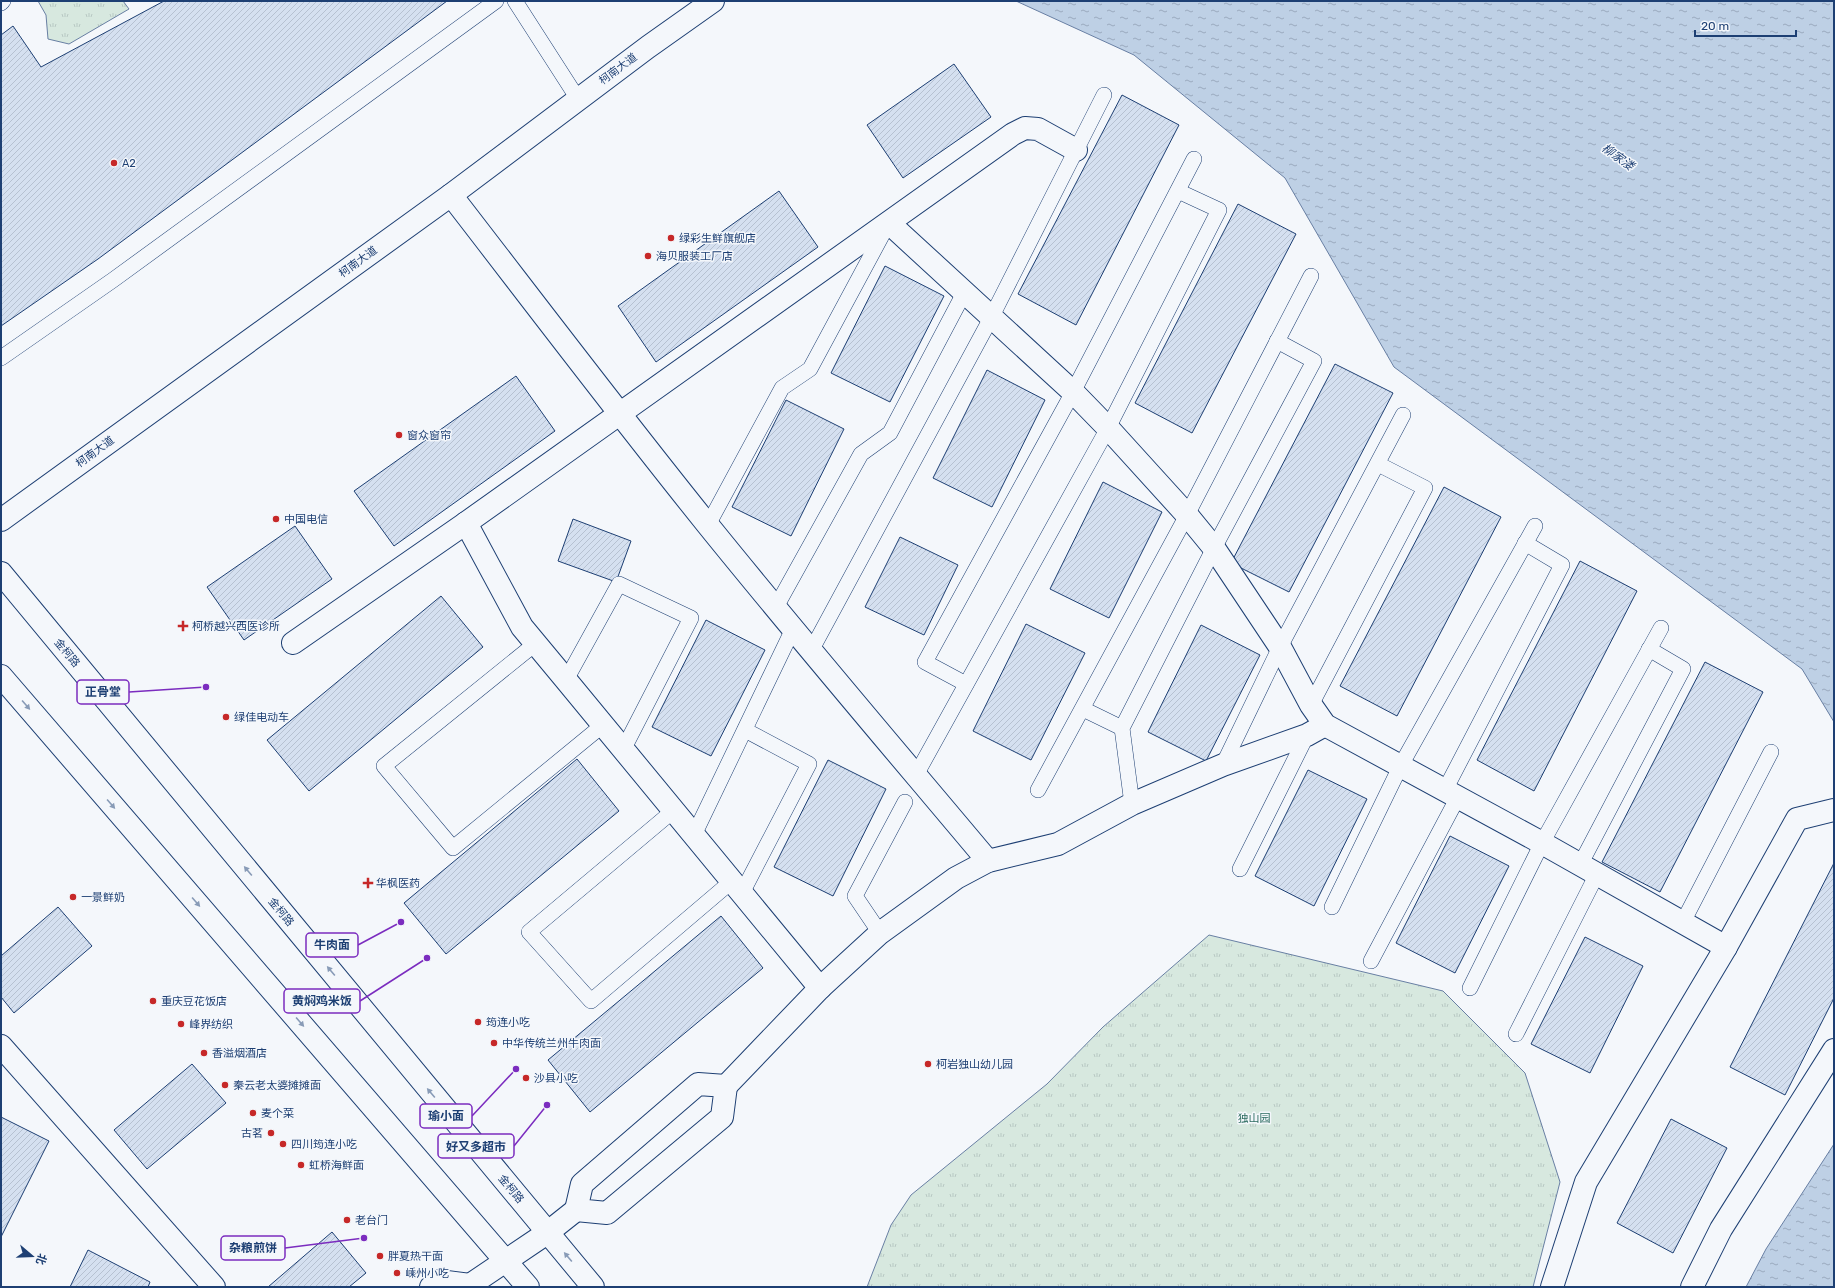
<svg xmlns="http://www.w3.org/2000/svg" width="1835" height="1288" font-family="Rubik,'Noto Sans SC',sans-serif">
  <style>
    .grass { fill: url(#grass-tufts); stroke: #687fa3 }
    .water { fill: url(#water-ripples); stroke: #687fa3 }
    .building { fill: url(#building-hatch); stroke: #1d3f73 }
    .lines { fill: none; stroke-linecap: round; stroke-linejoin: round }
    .service-casing { stroke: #1d3f73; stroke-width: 16 }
    .minor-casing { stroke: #1d3f73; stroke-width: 24 }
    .secondary-casing { stroke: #1d3f73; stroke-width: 24 }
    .service { stroke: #f4f7fb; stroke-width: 15 }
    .minor { stroke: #f4f7fb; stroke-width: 22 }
    .secondary { stroke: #f4f7fb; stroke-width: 22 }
    .oneway { fill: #889bb7 }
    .poi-dot { fill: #c62828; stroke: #f4f7fb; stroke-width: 1.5 }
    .labels { text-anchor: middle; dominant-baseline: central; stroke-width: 3; stroke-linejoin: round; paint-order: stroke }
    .street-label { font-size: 11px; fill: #1d3f73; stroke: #f4f7fb }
    .poi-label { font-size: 11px; fill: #1d3f73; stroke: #f4f7fb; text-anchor: start }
    .park-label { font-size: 11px; fill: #2c6c60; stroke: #f4f7fb }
    .water-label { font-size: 12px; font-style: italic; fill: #1d3f73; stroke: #f4f7fb }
    .leader { fill: none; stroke: #7b2cbf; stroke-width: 1.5 }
    .callout-dot { fill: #7b2cbf; stroke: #f4f7fb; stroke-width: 1.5 }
    .callout { fill: #f4f7fb; stroke: #7b2cbf; stroke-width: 1.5 }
    .callout-label { font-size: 12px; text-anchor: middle; font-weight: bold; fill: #1d3f73 }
  </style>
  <defs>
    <pattern id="grass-tufts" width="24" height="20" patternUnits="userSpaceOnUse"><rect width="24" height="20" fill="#d7e8df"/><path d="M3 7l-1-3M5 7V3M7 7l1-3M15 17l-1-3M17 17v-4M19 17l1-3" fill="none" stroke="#b8c8c3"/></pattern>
    <pattern id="water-ripples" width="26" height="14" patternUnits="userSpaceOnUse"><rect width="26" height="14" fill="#bed0e5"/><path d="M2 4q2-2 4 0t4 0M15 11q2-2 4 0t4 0" fill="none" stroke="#9aaabe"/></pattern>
    <pattern id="building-hatch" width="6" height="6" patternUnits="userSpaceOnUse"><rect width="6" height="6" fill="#d5e0f0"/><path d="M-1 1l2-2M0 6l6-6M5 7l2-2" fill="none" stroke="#b6c1d1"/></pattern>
  </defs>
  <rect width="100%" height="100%" fill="#f4f7fb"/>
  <g class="grass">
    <polygon points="38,1 123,1 129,9 69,44 48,39 46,15"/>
    <polygon points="1209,935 1443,991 1525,1073 1560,1182 1533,1287 867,1287 891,1225 911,1195 1047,1084 1103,1027"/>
  </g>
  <g class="water">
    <polygon points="1016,1 1834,1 1834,722 1802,669 1394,367 1285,178 1134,55"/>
    <polygon points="1834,1144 1834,1287 1746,1287 1766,1249"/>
  </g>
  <g class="building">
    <polygon points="164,1 447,1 98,259 1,326 1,35 13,26 41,67"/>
    <polygon points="954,64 991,117 903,178 867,125"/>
    <polygon points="1122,95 1179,125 1076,325 1018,294"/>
    <polygon points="779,191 818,247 656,362 618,306"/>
    <polygon points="1238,204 1296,234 1192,433 1135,403"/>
    <polygon points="885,266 944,296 890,402 831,373"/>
    <polygon points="1335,364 1393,393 1289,592 1231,563"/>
    <polygon points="987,370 1045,400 992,507 933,478"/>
    <polygon points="516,376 555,431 394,546 354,491"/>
    <polygon points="786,400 844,429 791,536 732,507"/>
    <polygon points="1103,482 1162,512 1109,618 1050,589"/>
    <polygon points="1444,487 1501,517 1397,716 1340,686"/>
    <polygon points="573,519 631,541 616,582 558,561"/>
    <polygon points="295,526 332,579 244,640 207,587"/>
    <polygon points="900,537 958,565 924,635 865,607"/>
    <polygon points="1580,561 1637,591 1534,791 1477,760"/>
    <polygon points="441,596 483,647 309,791 267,740"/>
    <polygon points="706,620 765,650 711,756 652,727"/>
    <polygon points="1026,624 1085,653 1031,760 973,731"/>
    <polygon points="1201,625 1260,655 1206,761 1148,732"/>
    <polygon points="1705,662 1763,692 1660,892 1602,862"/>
    <polygon points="577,759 619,811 446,954 404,903"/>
    <polygon points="828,760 886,789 833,896 774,867"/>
    <polygon points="1308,770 1367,799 1314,906 1255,876"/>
    <polygon points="1450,836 1509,866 1455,973 1396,943"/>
    <polygon points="1834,863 1834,998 1785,1095 1730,1067"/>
    <polygon points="58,907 92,946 14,1013 1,997 1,956"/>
    <polygon points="721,916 763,968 590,1112 548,1060"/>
    <polygon points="1585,937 1643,966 1590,1073 1531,1044"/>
    <polygon points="192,1064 226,1103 147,1169 114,1130"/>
    <polygon points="1,1117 49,1141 1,1237"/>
    <polygon points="1671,1119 1727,1148 1673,1253 1617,1223"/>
    <polygon points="332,1232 366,1273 349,1287 268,1287"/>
    <polygon points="88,1250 150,1282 148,1287 70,1287"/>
  </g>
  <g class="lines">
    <defs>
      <g id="service">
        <polyline points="515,1 578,99"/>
        <polyline points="1,3 3,1"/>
        <polyline points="1,358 113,280 496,1"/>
        <polyline points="708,525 782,388 810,369 887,226"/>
        <polyline points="776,607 861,454 890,433 964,293"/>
        <polyline points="535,644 384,766 453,848 603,725"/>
        <polyline points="811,651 991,318 1104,95"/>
        <polyline points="566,680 619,584 691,618 623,750"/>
        <polyline points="966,684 925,662 1073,392 1194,159"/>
        <polyline points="1311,705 1425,488 1378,464"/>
        <polyline points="1083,709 1122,728"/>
        <polyline points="1223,765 1280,647 1403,415"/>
        <polyline points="916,775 1108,428 1219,210 1178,191"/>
        <polyline points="1038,790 1187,515 1311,276"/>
        <polyline points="1445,790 1562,565 1525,543"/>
        <polyline points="1132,804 1122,728 1214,548 1314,361 1277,341"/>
        <polyline points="673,811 529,932 591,1001 732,881"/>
        <polyline points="694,835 793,629"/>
        <polyline points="1580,865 1683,669 1649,649"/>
        <polyline points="1240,869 1307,735"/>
        <polyline points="742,893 809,764 745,730"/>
        <polyline points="1332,907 1400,767 1535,526"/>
        <polyline points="1683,922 1771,752"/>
        <polyline points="880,933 855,896 905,802"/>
        <polyline points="1371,961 1458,797"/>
        <polyline points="1470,988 1542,843 1661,628"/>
        <polyline points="1516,1034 1597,874"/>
      </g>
      <g id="minor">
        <path d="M451 195C536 305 620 416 707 524 799 638 894 749 988 861"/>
        <polyline points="889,223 1073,392 1108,428 1187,515 1214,548 1280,647 1311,705 1325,725 1542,843 1726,947"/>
        <polyline points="466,523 522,627 566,680 820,988"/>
        <polyline points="293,643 466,523 1013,134 1025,128 1038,129 1076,150"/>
        <polyline points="1,1046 214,1287"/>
        <polygon points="698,1084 726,1086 722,1117 607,1213 576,1210 582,1184"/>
        <polyline points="726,1086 820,988 880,933 956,878 988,861 1058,844 1132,804 1223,765 1307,735 1325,725"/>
        <polyline points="470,1285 547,1233 576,1210"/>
        <polyline points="431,1287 439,1281 470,1285 469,1287"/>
        <polyline points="1552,1287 1586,1182 1726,947 1797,819 1834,810"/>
        <polyline points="1692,1287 1721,1229 1834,1050"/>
      </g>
      <g id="secondary">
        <polyline points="1,520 451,195 648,47 713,1"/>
        <polyline points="1,573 593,1287"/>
        <polyline points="1,676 528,1287"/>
      </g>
    </defs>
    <use href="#service" class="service-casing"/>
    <use href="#minor" class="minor-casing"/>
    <use href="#secondary" class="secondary-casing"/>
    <use href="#service" class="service"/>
    <use href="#minor" class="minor"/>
    <use href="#secondary" class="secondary"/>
  </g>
  <defs><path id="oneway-solid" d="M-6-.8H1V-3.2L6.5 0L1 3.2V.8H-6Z"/></defs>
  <g class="oneway">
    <use href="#oneway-solid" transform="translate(26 705) rotate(49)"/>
    <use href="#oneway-solid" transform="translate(111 804) rotate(49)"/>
    <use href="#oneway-solid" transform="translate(248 871) rotate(-130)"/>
    <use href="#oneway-solid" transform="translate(196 902) rotate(49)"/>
    <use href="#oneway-solid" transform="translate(331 971) rotate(-130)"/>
    <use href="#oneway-solid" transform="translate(300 1022) rotate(49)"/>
    <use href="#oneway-solid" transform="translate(431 1093) rotate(-130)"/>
    <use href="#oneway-solid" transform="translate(568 1257) rotate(-130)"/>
  </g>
  <g class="poi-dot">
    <circle cx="114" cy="163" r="4"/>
    <circle cx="671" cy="238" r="4"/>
    <circle cx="648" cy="256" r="4"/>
    <circle cx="399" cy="435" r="4"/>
    <circle cx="276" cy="519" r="4"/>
    <path d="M181 620h4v4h4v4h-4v4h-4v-4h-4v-4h4z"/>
    <circle cx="226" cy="717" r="4"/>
    <path d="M366 877h4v4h4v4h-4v4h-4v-4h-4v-4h4z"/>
    <circle cx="73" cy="897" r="4"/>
    <circle cx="153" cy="1001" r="4"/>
    <circle cx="478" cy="1022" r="4"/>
    <circle cx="181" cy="1024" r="4"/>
    <circle cx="494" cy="1043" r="4"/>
    <circle cx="204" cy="1053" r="4"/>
    <circle cx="928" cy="1064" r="4"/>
    <circle cx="526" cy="1078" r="4"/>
    <circle cx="225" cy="1085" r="4"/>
    <circle cx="253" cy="1113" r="4"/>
    <circle cx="271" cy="1133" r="4"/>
    <circle cx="283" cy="1144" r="4"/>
    <circle cx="301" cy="1165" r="4"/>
    <circle cx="347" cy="1220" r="4"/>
    <circle cx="380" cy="1256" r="4"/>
    <circle cx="397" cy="1273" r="4"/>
  </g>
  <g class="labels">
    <g class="street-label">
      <text transform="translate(618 69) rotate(-37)">柯南大道</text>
      <text transform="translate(358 262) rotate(-36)">柯南大道</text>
      <text transform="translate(95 452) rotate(-36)">柯南大道</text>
      <text transform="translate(67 653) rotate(50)">金柯路</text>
      <text transform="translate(281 912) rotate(50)">金柯路</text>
      <text transform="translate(511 1189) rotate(50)">金柯路</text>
    </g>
    <g class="poi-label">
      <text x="122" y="163">A2</text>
      <text x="679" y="238">绿彩生鲜旗舰店</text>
      <text x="656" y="256">海贝服装工厂店</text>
      <text x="407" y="435">窗众窗帘</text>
      <text x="284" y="519">中国电信</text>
      <text x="192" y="626">柯桥越兴西医诊所</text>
      <text x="234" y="717">绿佳电动车</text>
      <text x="376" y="883">华枫医药</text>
      <text x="81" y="897">一景鲜奶</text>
      <text x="161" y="1001">重庆豆花饭店</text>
      <text x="486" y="1022">筠连小吃</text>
      <text x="189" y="1024">峰界纺织</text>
      <text x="502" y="1043">中华传统兰州牛肉面</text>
      <text x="212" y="1053">香溢烟酒店</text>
      <text x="936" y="1064">柯岩独山幼儿园</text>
      <text x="534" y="1078">沙县小吃</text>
      <text x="233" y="1085">秦云老太婆摊摊面</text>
      <text x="261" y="1113">麦个菜</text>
      <text x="263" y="1133" text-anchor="end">古茗</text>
      <text x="291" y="1144">四川筠连小吃</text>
      <text x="309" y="1165">虹桥海鲜面</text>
      <text x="355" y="1220">老台门</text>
      <text x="388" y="1256">胖夏热干面</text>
      <text x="405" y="1273">嵊州小吃</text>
    </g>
    <g class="park-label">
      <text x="1254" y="1118">独山园</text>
    </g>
    <g class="water-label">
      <text transform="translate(1618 157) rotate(36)">柳家溇</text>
    </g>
  </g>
  <path class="leader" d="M206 687L129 692M401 922L358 945M427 958L360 1001M516 1069L472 1116M547 1105L514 1146M364 1238L285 1248"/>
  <g class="callout-dot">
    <circle cx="206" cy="687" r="4"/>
    <circle cx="401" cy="922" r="4"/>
    <circle cx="427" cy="958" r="4"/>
    <circle cx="516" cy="1069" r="4"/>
    <circle cx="547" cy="1105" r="4"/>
    <circle cx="364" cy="1238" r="4"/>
  </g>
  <g class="callout">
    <rect x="77" y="680" width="52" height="24" rx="4"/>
    <rect x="306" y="933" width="52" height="24" rx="4"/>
    <rect x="284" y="989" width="76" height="24" rx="4"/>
    <rect x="420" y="1104" width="52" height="24" rx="4"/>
    <rect x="438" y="1134" width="76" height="24" rx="4"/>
    <rect x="221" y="1236" width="64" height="24" rx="4"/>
  </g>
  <g class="callout-label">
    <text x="103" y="696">正骨堂</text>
    <text x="332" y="949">牛肉面</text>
    <text x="322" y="1005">黄焖鸡米饭</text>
    <text x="446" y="1120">瑜小面</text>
    <text x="476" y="1151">好又多超市</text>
    <text x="253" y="1252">杂粮煎饼</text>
  </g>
  <rect width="1835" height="1288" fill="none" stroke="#1d3f73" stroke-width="4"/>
  <g transform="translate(32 1256) rotate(109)" stroke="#f4f7fb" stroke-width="3" paint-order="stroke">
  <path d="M0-3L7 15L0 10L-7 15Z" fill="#1d3f73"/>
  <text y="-6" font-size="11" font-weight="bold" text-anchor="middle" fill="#1d3f73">北</text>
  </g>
  <path d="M1695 30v6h101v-6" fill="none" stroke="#1d3f73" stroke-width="2"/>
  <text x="1701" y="30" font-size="12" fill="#1d3f73" stroke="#f4f7fb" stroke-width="3" paint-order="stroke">20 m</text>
</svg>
